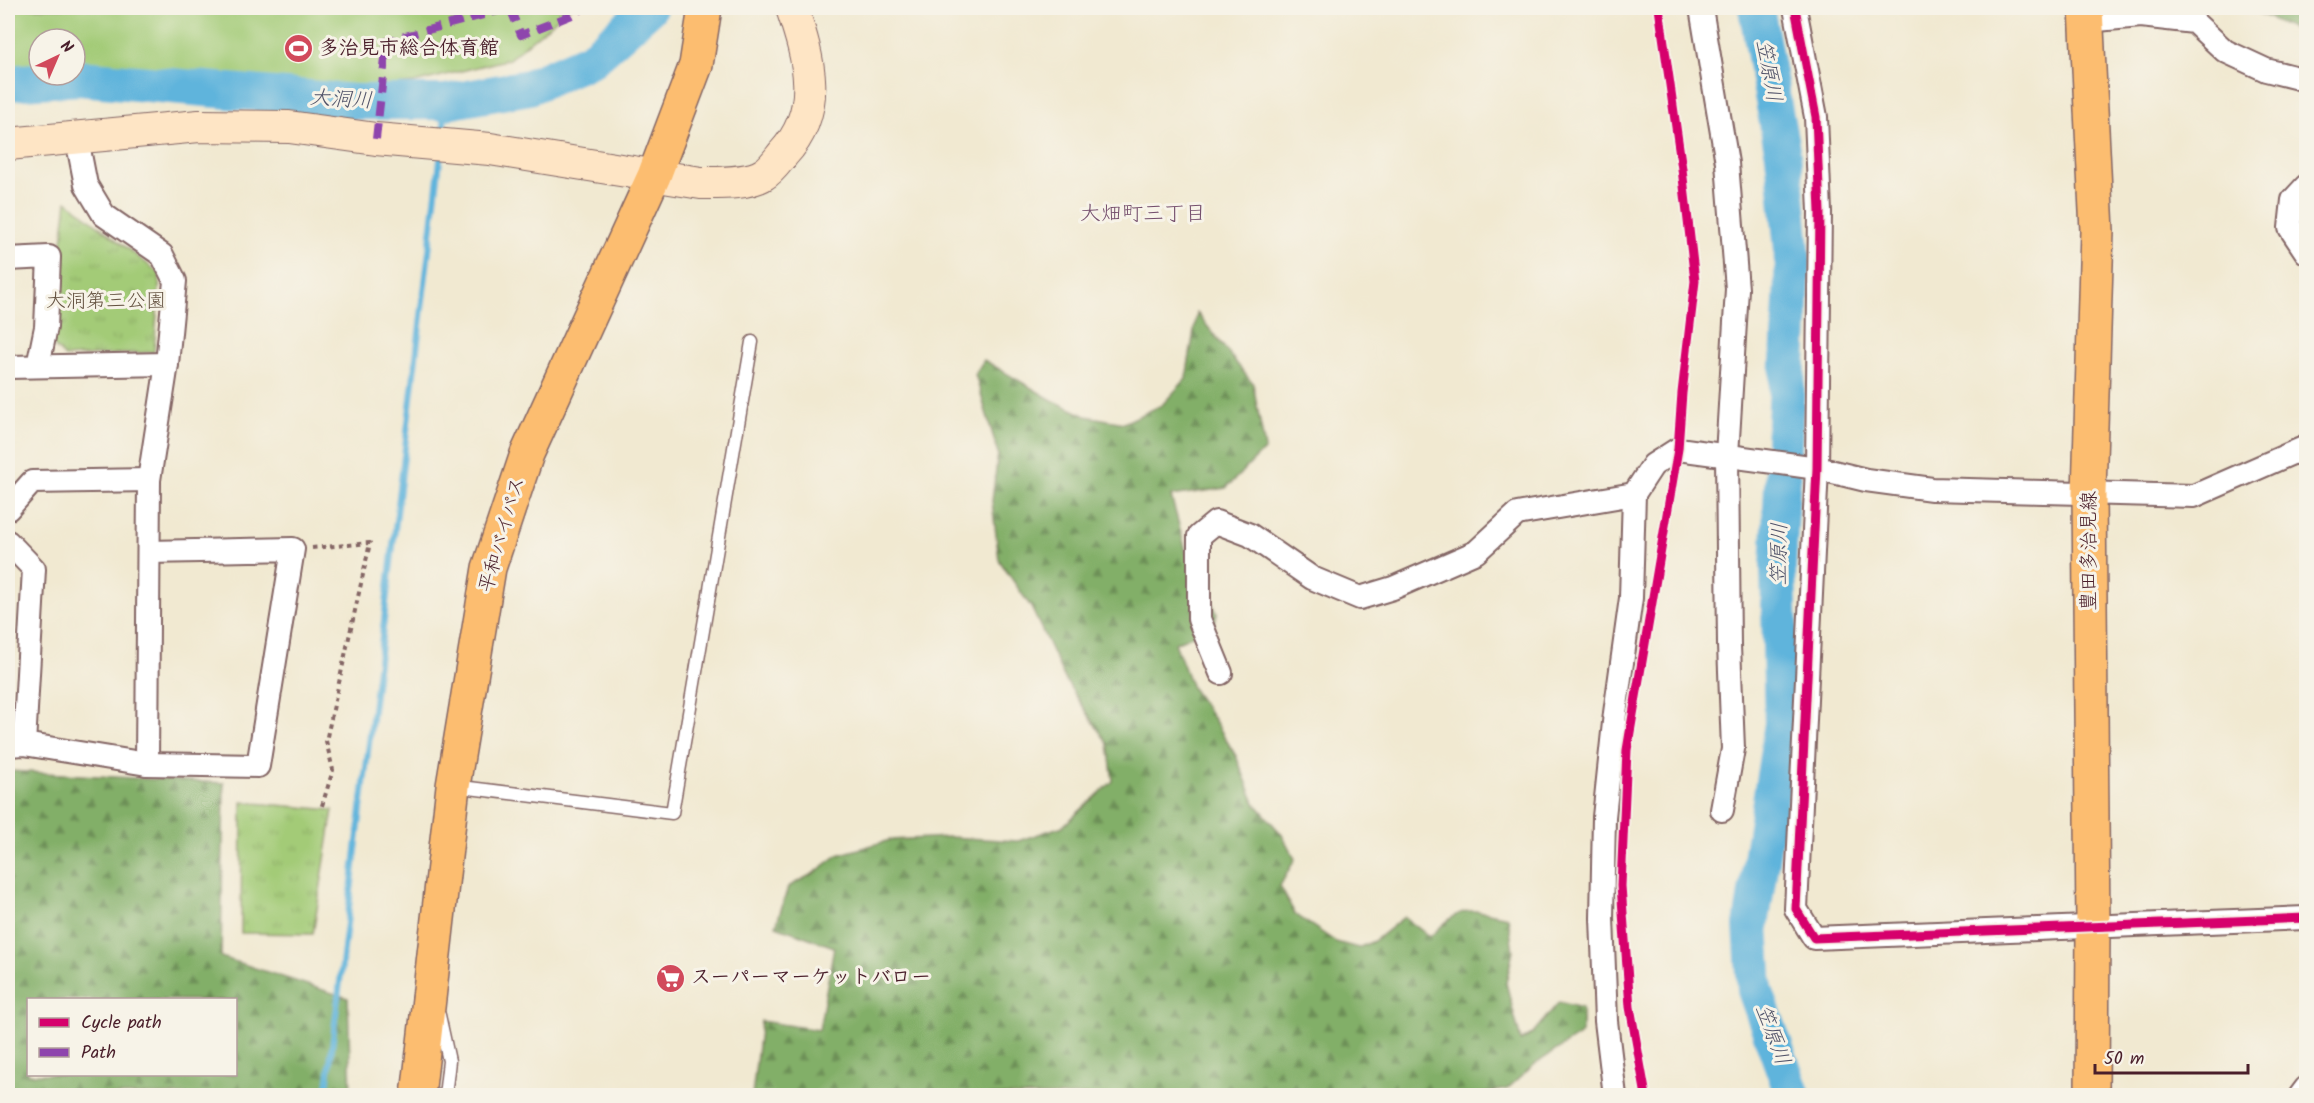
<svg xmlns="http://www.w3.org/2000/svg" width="2314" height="1103" font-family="Kalam,'Klee One',sans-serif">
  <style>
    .grass { fill: #a3cb77; stroke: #767551; stroke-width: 1.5 }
    .forest { fill: url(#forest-firs); stroke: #66674a; stroke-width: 1.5; fill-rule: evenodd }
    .park { fill: url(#park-tufts); stroke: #767551; stroke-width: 1.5 }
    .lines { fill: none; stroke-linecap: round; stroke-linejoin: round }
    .stream { stroke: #5fb4dc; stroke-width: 6 }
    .river { stroke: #5fb4dc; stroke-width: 36 }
    .lane-casing { stroke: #846665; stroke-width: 15 }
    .street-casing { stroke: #846665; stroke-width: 26 }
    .secondary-casing { stroke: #846665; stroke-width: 34 }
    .primary-casing { stroke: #846665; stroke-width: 36 }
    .highway-casing { stroke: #846665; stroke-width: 36 }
    .path { stroke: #846665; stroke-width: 4; stroke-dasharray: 4.5 4.5; stroke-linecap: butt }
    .lane { stroke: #fff; stroke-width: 12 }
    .street { stroke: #fff; stroke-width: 22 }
    .secondary { stroke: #fee5c5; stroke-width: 32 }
    .primary { stroke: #fcbd6f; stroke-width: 33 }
    .highway { stroke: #fcbd6f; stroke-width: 33 }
    .quiet { stroke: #8e44ad; stroke-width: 8; stroke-dasharray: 15 8; stroke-linecap: butt }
    .cycleway-casing { stroke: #f7f3e8; stroke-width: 13 }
    .cycleway { stroke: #d6006c; stroke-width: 9 }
    .labels { text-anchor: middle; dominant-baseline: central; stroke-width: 6; stroke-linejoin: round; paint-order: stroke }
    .poi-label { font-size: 20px; font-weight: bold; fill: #4a1f2b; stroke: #f7f3e8; text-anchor: start }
    .park-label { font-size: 20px; fill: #655342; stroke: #f7f3e8 }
    .street-label { font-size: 20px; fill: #4a1f2b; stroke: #f7f3e8 }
    .water-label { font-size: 21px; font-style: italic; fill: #515369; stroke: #f7f3e8 }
    .neighbourhood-label { font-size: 21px; fill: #754f6d; stroke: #f7f3e8 }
  </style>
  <defs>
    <pattern id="forest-firs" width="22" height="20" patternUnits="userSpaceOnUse" patternTransform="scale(1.5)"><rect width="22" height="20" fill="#82af68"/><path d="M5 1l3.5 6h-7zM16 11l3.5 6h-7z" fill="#6c8e56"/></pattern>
    <pattern id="park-tufts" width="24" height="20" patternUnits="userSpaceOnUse" patternTransform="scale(1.5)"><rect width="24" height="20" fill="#a3cb77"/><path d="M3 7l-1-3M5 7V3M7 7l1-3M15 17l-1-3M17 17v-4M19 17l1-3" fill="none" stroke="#8eae67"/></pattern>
  </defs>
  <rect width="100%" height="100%" fill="#f7f3e8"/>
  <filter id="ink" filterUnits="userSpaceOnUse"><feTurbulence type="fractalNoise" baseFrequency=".0167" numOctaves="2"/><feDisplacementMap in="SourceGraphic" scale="12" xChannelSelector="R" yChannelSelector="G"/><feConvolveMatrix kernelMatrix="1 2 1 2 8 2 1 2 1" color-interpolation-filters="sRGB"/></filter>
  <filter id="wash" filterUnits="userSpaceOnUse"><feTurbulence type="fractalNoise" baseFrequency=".008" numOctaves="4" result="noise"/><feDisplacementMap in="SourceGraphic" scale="24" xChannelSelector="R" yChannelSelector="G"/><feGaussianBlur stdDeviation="1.35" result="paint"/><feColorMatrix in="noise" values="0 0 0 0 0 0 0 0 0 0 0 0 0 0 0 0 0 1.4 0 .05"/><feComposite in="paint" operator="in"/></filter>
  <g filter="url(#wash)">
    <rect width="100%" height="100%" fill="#f1e9d1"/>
    <polygon class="grass" points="8,8 570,8 509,59 414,83 338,91 75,73 75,39 39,39 39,73 8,73"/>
    <g class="forest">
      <polygon points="2248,8 2306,8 2306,35"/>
      <path d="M1197 313 1253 384 1265 449 1226 488 1171 496 1186 551 1217 613 1214 626 1175 643 1192 688 1215 721 1236 756 1255 803 1282 835 1295 859 1280 886 1295 914 1336 942 1358 948 1374 941 1404 917 1430 937C1463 905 1464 908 1508 917L1513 951 1506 983 1521 1041 1532 1034 1559 1002 1582 1008V1033L1534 1065 1507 1089 1477 1095 752 1096 761 1021 819 1030 834 947 776 926 788 887 814 873 838 855 890 840 949 837 1018 841 1063 826 1113 781 1108 744 1066 681 1031 607 999 560 992 501 998 453 975 374 984 360 1052 400 1086 416 1124 423 1162 405 1186 379Z"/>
      <path d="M8 771 224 783 221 957 348 998 351 1095H8ZM28 1000H236V1074H28Z"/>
    </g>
    <g class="park">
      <polygon points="67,201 160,274 154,352 65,357 50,342"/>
      <polygon points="242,802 333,810 313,934 241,933"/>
    </g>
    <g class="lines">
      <g class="stream">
        <polyline points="443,136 446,102"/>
        <polyline points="326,1096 441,152"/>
      </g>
      <g class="river">
        <polyline points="1756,8 1783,155 1793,261 1778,568 1782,724 1751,925 1755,990 1793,1096"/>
        <polyline points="8,83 79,78 354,102 446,102 529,87 592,59 649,8"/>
      </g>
    </g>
  </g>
  <g filter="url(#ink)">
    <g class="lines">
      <defs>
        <g id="lane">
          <polyline points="453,786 672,813 752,342"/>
          <polyline points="439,1015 449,1061 445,1096"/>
        </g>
        <g id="street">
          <polyline points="1701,8 1727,163 1737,289 1727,455 1729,645 1733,749 1722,810"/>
          <polyline points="1795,8 1816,117 1820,212 1817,468 1796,909 1814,938 2306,918"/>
          <polyline points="2086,21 2141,16 2194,22 2225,51 2266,70 2306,80"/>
          <polyline points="77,139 86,185 104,215 162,255 175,281 167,364 149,480 147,764"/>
          <polyline points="2306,186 2293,200 2290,228 2306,252"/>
          <polyline points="8,259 49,257 46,327 38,366"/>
          <polyline points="8,367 167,364"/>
          <polyline points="8,509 32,482 149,480"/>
          <polyline points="8,542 34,569 24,744"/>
          <polyline points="1221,673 1199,619 1199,536 1216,522 1250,535 1312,578 1360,598 1393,588 1476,552 1517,514 1634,494 1653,465 1678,449 1817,468 1866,480 1932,489 2194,496 2306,447"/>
          <polyline points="8,745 24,744 147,764 258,766 293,549 149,552"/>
          <polyline points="1615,1096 1606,1021 1602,918 1604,817 1615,713 1631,598 1634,494"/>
          <polyline points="2300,1096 2306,1088"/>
        </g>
        <path id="secondary" d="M8 144 199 126 289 127 376 139 490 149 701 183C719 183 749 184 764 174 771 170 778 160 783 154 824 110 809 59 792 8"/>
        <polyline id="primary" points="2086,8 2097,231 2089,493 2093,926 2092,1096"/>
        <polyline id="highway" points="418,1096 453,786 489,568 527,454 654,176 696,65 705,8"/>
      </defs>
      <use href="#lane" class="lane-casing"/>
      <use href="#street" class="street-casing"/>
      <use href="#secondary" class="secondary-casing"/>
      <use href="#primary" class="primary-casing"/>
      <use href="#highway" class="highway-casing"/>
      <polyline class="path" points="312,548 370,543 326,741 333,770 321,809"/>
      <use href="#lane" class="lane"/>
      <use href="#street" class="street"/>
      <use href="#secondary" class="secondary"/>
      <use href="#primary" class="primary"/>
      <use href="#highway" class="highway"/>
      <g class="quiet">
        <polyline points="510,8 521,35 577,13 583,8"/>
        <polyline points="376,139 387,41 509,8"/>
      </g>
      <defs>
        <g id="cycleway">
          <polyline points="1795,8 1816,117 1820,212 1817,468 1796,909 1814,938 2306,918"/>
          <polyline points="1646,1096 1630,1007 1621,886 1627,750 1678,449 1682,393 1695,281 1682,169 1659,8"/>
        </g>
      </defs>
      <use href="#cycleway" class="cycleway-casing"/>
      <use href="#cycleway" class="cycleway"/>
    </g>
  </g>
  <defs>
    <symbol id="stadium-disc" viewBox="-11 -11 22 22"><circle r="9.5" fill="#d1495b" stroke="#f7f3e8"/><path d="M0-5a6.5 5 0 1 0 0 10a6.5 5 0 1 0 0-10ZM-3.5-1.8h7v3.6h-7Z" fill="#fff"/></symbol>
    <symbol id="supermarket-disc" viewBox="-11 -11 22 22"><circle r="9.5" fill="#d1495b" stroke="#f7f3e8"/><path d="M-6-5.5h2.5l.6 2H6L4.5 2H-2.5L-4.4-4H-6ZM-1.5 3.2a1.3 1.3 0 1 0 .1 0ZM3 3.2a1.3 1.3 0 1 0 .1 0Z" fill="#fff"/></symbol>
  </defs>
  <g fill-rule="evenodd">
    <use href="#stadium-disc" x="282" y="32" width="33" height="33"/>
    <use href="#supermarket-disc" x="654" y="962" width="33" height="33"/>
  </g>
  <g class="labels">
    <g class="poi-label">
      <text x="319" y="49">多治見市総合体育館</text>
      <text x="691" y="978">スーパーマーケットバロー</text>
    </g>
    <g class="park-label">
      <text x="106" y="302">大洞第三公園</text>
    </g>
    <g class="street-label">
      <text transform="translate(503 535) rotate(-74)">平和バイパス</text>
      <text transform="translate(2090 551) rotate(-90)">豊田多治見線</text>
    </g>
    <g class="water-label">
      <text transform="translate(1768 71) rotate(80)">笠原川</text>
      <text transform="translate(341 100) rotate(3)">大洞川</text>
      <text transform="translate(1780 554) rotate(-89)">笠原川</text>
      <text transform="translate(1772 1035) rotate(70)">笠原川</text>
    </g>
    <g class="neighbourhood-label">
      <text x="1143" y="214">大畑町三丁目</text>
    </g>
  </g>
  <rect width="2314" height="1103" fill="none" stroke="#f7f3e8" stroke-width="30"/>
  <rect x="27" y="998" width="210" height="78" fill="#f7f3e8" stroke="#b29e9c" stroke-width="1.5"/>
  <rect x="39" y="1018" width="30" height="9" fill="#d6006c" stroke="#b29e9c" stroke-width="1.5"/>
  <text x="81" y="1028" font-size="18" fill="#4a1f2b">Cycle path</text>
  <rect x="39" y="1048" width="30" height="9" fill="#8e44ad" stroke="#b29e9c" stroke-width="1.5"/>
  <text x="81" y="1058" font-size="18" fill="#4a1f2b">Path</text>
  <g transform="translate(57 57) rotate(44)"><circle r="28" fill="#f7f3e8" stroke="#b29e9c" stroke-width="1.5"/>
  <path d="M0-4.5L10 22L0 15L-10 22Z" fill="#d1495b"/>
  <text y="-9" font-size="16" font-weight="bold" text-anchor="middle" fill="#4a1f2b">N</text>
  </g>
  <path d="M2095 1064v9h153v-9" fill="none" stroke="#4a1f2b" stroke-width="3"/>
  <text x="2104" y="1064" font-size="18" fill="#4a1f2b" stroke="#f7f3e8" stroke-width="4.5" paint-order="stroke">50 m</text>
</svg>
